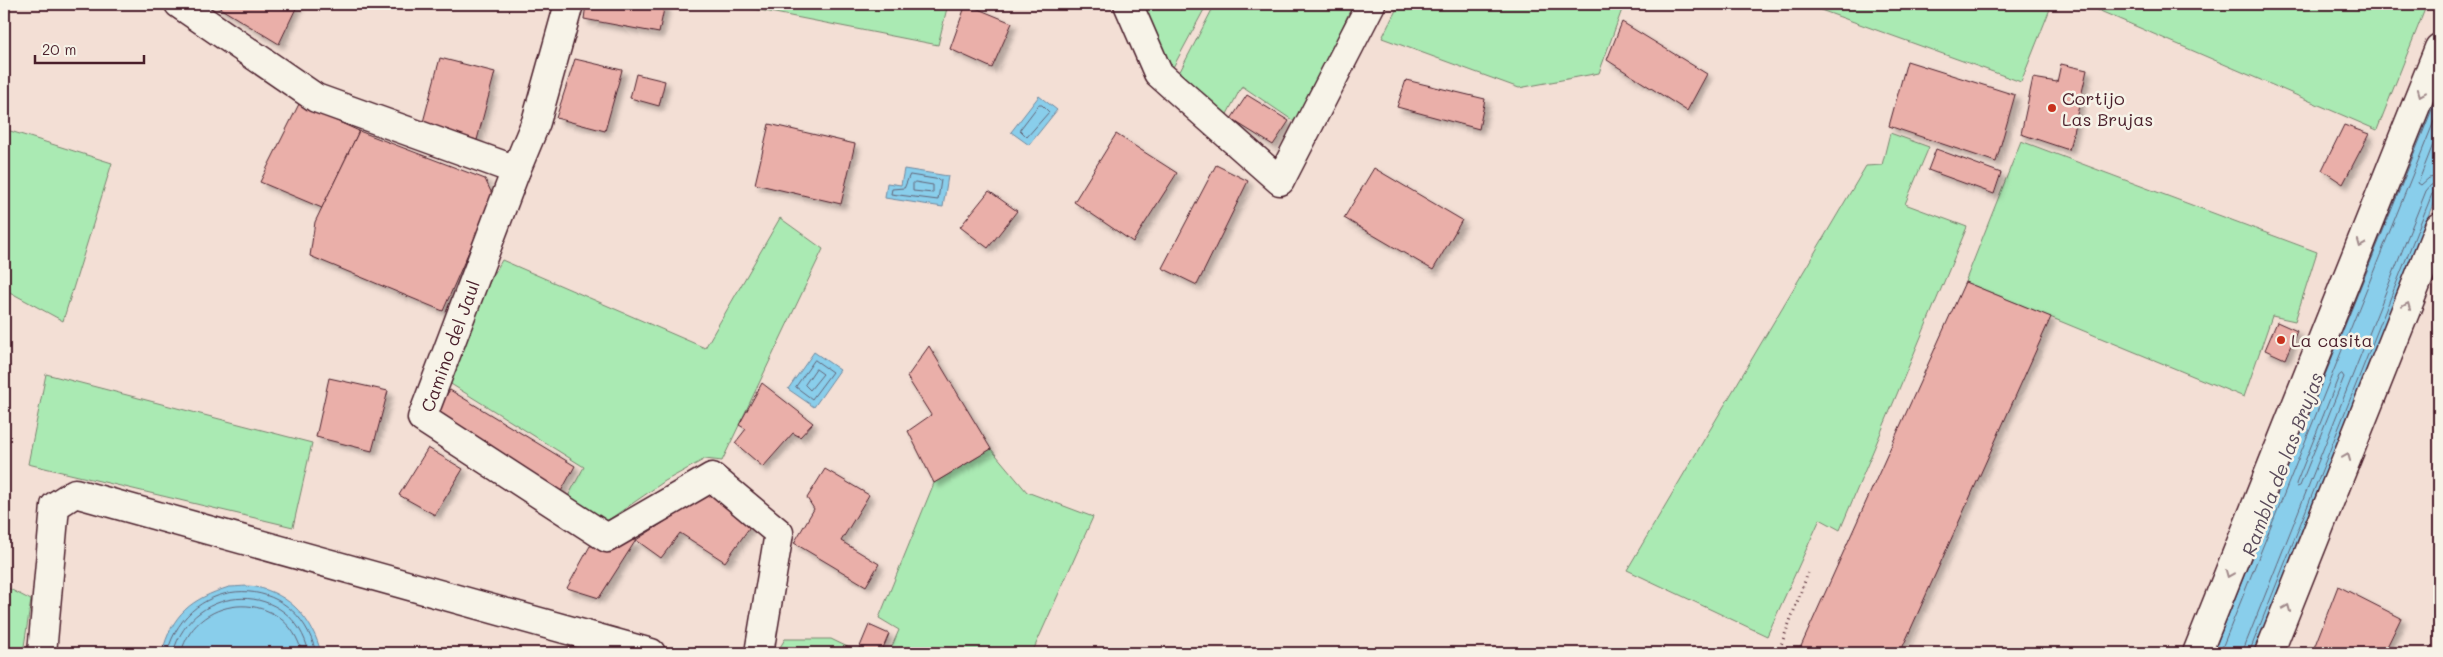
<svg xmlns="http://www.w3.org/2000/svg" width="2443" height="657" font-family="Mali,sans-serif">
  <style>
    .green { fill: #aaeab3; stroke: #7a846f }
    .water { fill: #89ceeb; stroke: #70889e }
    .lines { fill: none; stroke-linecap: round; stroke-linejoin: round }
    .shore { stroke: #636578; stroke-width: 1 }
    .building { fill: #eaafa9; stroke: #4a1f2b; filter: url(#shadow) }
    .minor-casing { stroke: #4a1f2b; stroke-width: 31 }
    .path { stroke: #4a1f2b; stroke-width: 3; stroke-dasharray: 1 4; stroke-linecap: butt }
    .minor { stroke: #f7f3e8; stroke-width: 28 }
    .oneway { stroke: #a0898a }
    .poi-dot { fill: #c8321e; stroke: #f7f3e8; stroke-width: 2 }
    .labels { text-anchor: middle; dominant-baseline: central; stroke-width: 5; stroke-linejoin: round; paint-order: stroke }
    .poi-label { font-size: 18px; fill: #4a1f2b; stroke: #f7f3e8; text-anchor: start }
    .street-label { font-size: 18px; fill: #4a1f2b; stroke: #f7f3e8 }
    .water-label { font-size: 19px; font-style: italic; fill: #5a4b5b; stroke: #f7f3e8 }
  </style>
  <defs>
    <filter id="shadow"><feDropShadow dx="4.5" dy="4.5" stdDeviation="2.5" flood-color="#0004"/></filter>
  </defs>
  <rect width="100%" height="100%" fill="#f3dfd5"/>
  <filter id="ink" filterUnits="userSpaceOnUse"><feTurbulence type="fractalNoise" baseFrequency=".02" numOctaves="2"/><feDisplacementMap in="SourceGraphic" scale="10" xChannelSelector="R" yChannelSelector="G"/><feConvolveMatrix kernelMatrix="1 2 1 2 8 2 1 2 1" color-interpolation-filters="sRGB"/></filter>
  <g filter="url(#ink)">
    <g class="green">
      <polygon points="729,4 948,4 938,45"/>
      <polygon points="1143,4 1207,4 1170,73"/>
      <polygon points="1215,4 1353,4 1298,124 1242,86 1226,116 1176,79"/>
      <polygon points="1399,4 1624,4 1599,73 1519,88 1382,38"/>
      <polygon points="1804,4 2052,4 2021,82"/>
      <polygon points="2084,4 2427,4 2377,130"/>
      <polygon points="4,129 112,163 63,321 4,289"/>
      <polygon points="1890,133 1929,147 1905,204 1967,227 1840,530 1820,519 1767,636 1627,570 1866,166 1882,165"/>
      <polygon points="2021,141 2317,252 2295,321 2272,316 2244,397 1965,282"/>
      <polygon points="780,218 823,249 722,461 705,459 665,481 607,521 566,500 584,467 446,381 480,299 502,260 705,348"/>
      <polygon points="46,374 312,443 293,527 28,464"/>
      <polygon points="991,449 1027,492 1093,517 1032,653 889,653 899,630 879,618 934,483"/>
      <polygon points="4,586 31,600 23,653 4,653"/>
      <polygon points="785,639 831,639 860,653 781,653 779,649"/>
    </g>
    <g class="water">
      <polygon points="2439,79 2439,189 2253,653 2208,653"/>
      <polygon points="1039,96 1057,110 1029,145 1011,132"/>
      <polygon points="904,169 948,176 943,207 885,198 887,183 901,185"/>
      <polygon points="814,352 840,370 814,407 788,389"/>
      <path d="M229 587C237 587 248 585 256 587 290 594 313 620 321 653H162C172 614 191 599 229 587Z"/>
    </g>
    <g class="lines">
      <g class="shore">
        <polygon points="1039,105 1042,105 1049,112 1027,137 1020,130"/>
        <polyline points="2439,129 2418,183 2421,185 2429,178 2439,176"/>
        <polygon points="910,175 941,180 938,200 891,194 892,189 904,188"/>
        <polygon points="915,182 933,185 933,193 913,191 913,184"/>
        <polygon points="815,360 832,372 812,399 796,387"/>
        <polygon points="816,369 823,374 810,390 805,385"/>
        <polygon points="2342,374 2344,377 2300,486 2297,487 2296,484 2339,376"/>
        <path d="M167 653C188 572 297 570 316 653"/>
        <path d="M173 653C192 581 293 579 309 653"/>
        <path d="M181 653C197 591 287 589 302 653"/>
        <polyline points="2213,653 2439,92"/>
        <polyline points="2220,653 2439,109"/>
        <polyline points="2242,653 2426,191 2431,185 2439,184"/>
        <polyline points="2249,653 2432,194 2439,190"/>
      </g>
    </g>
    <g class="building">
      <polygon points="213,4 298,4 279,44"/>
      <polygon points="586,4 665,4 659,33 584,19"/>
      <polygon points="966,4 1012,23 992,68 950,49"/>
      <polygon points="1622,22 1707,74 1687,111 1607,60"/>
      <polygon points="440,58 495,72 477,140 422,126"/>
      <polygon points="575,59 622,70 605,131 556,118"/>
      <polygon points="1907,61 2015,95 1996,162 1889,126"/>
      <polygon points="2061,64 2087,70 2069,150 2021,134 2033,78 2057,82"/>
      <polygon points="636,74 665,81 659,106 630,98"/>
      <polygon points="1406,80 1485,99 1479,129 1397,107"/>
      <polygon points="1247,95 1289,121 1273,145 1231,119"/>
      <polygon points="299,104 359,131 322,208 260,182"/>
      <polygon points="769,124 855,144 841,204 755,184"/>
      <polygon points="2344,125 2369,134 2343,184 2322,170"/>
      <polygon points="359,131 485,179 493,196 443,311 310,256 315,222"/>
      <polygon points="1116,134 1177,173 1133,242 1074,202"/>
      <polygon points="1936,149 2001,173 1994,194 1928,170"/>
      <polygon points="1216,165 1248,181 1197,285 1162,268"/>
      <polygon points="1374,168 1462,220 1433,270 1344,218"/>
      <polygon points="989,191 1017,211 988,248 960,227"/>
      <polygon points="1965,282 2051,317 1900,653 1798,653"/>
      <polygon points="2277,322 2297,331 2285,359 2265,350"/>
      <polygon points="929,346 991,449 934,483 908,431 931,415 907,377"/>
      <polygon points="329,378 388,391 372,451 316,437"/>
      <polygon points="762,383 813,423 800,437 793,433 763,467 735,443 746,429 739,425"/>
      <polygon points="450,390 575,466 559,495 433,414"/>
      <polygon points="428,448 463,469 435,515 399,495"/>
      <polygon points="825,469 869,495 841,541 879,564 866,586 794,543 814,509 807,498"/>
      <polygon points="714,490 752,524 725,562 680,533 661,558 636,540"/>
      <polygon points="636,540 599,598 567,588 590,546"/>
      <polygon points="2338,586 2401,618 2384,653 2312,653"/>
      <polygon points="869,625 889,634 881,653 870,653 859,649"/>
    </g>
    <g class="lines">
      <defs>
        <g id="minor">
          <polyline points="179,4 316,98 516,170 422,418 607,538 712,477 779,533 759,653"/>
          <polyline points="1128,4 1158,73 1280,181 1371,4"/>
          <polyline points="516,170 536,122 569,4"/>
          <polyline points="42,653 55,506 75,493 651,653"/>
          <polyline points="2197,653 2439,48"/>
          <polyline points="2269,653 2439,227"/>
        </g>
      </defs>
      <use href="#minor" class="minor-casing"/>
      <g class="path">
        <polyline points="2436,15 2439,7"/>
        <polyline points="1778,653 1808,573"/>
      </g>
      <use href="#minor" class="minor"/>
    </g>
    <defs><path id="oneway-chevron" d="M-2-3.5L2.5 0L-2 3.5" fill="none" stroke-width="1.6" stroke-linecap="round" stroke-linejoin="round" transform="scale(1.25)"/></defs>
    <g class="oneway">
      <use href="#oneway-chevron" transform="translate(2421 93) rotate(112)"/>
      <use href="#oneway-chevron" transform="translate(2361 244) rotate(112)"/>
      <use href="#oneway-chevron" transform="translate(2407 306) rotate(-68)"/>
      <use href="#oneway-chevron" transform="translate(2347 457) rotate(-68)"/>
      <use href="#oneway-chevron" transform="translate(2229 574) rotate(112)"/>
      <use href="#oneway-chevron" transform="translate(2287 608) rotate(-68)"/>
    </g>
  </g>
  <g class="poi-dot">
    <circle cx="2052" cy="108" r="5"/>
    <circle cx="2281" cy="340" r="5"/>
  </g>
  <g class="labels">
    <g class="poi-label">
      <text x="2062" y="98">Cortijo<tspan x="2062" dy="21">Las Brujas</tspan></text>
      <text x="2291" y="340">La casita</text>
    </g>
    <g class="street-label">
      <text transform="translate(450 346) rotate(-70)">Camino del Jaul</text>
    </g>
    <g class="water-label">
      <text transform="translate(2282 464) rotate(-69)">Rambla de las Brujas</text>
    </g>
  </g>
  <rect width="2443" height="657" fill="none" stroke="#f7f3e8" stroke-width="20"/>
  <rect x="10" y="10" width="2423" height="637" fill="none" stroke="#4a1f2b" stroke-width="2" filter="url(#ink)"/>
  <path d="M35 55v8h109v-8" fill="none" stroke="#4a1f2b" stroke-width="2.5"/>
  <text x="42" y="55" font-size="15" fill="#4a1f2b" stroke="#f7f3e8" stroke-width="4" paint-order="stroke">20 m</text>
</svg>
